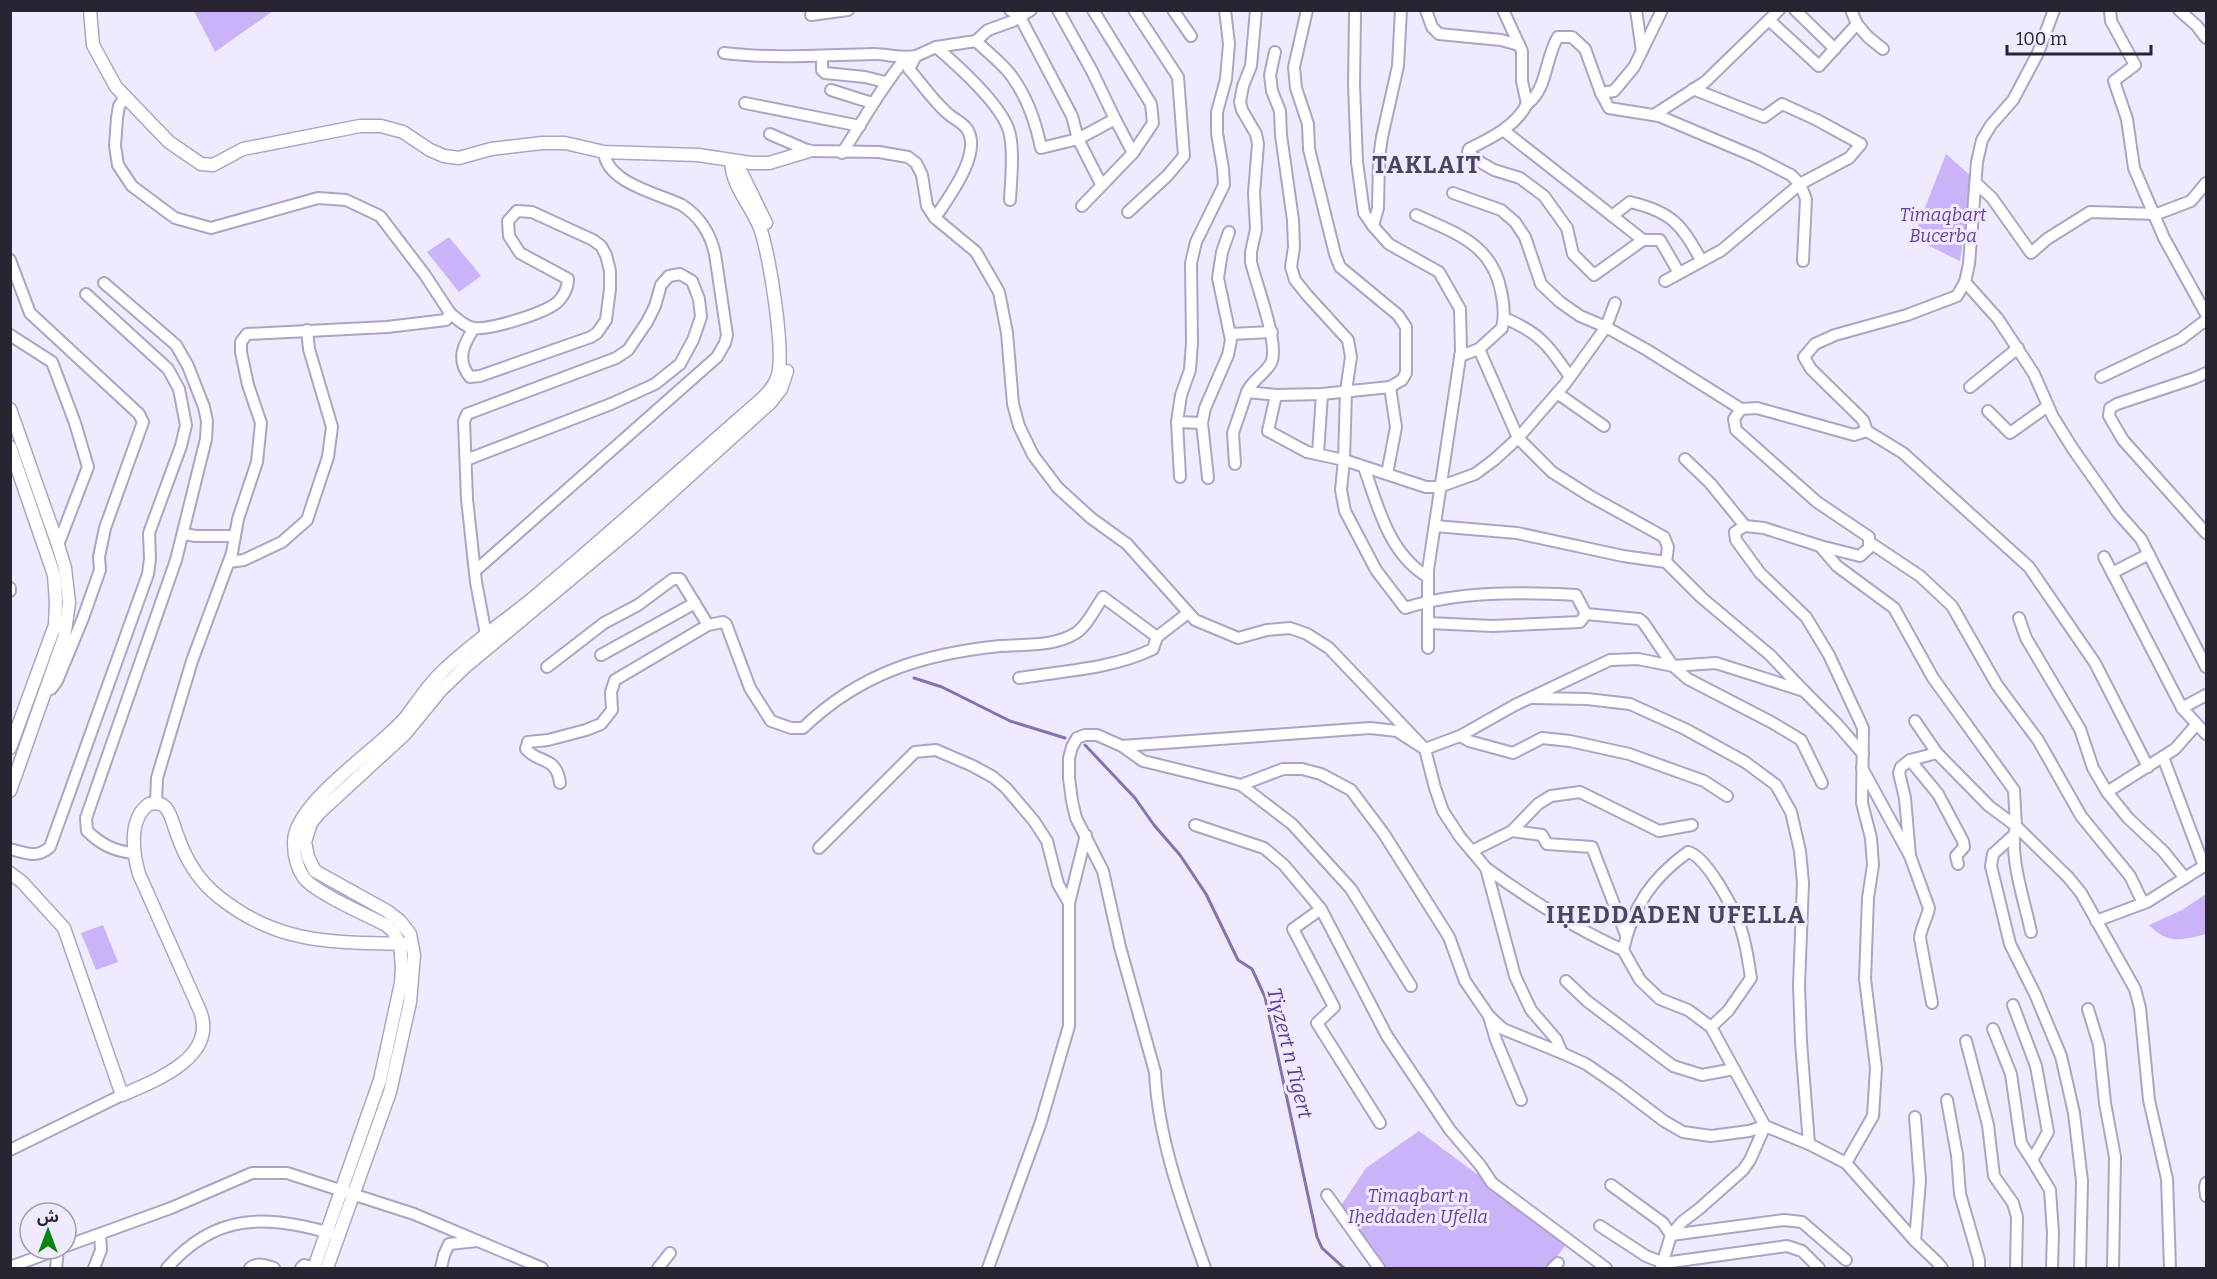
<svg xmlns="http://www.w3.org/2000/svg" width="2217" height="1279" font-family="Bitter,'Noto Sans Arabic',serif">
  <style>
    .green { fill: #cab3f9 }
    .lines { fill: none; stroke-linecap: round; stroke-linejoin: round }
    .stream { stroke: #8672ae; stroke-width: 3 }
    .minor-casing { stroke: #aea3c5; stroke-width: 14 }
    .tertiary-casing { stroke: #aea3c5; stroke-width: 15 }
    .minor { stroke: #fff; stroke-width: 10 }
    .tertiary { stroke: #fff; stroke-width: 12 }
    .labels { text-anchor: middle; dominant-baseline: central; stroke-width: 6; stroke-linejoin: round; paint-order: stroke }
    .park-label { font-size: 18px; font-style: italic; fill: #653f9d; stroke: #f0eaff }
    .water-label { font-size: 20px; font-style: italic; fill: #5f3895; stroke: #f0eaff }
    .district-label { font-size: 24px; font-weight: bold; letter-spacing: 1.5px; fill: #4c4360; stroke: #f0eaff }
  </style>
  <rect width="100%" height="100%" fill="#f0eaff"/>
  <g class="green">
    <polygon points="194,11 273,11 215,52"/>
    <polygon points="1946,154 1971,176 1969,205 1960,261 1913,238"/>
    <polygon points="449,237 481,276 459,292 427,252"/>
    <path d="M2206 894V934C2182 940 2168 945 2149 925L2182 910Z"/>
    <polygon points="103,925 118,962 96,970 81,933"/>
    <polygon points="1419,1131 1568,1242 1548,1268 1385,1268 1340,1207 1366,1168"/>
  </g>
  <g class="lines">
    <g class="stream">
      <polyline points="914,678 942,687 1010,721 1065,738"/>
      <polyline points="1085,745 1135,798 1154,825 1180,855 1206,894 1238,960 1252,969 1265,997 1317,1237 1322,1248 1344,1268"/>
    </g>
    <defs>
      <g id="minor">
        <polyline points="1010,10 1020,17 1072,116 1078,139 1101,184"/>
        <polyline points="1173,10 1191,36"/>
        <path d="M1256 10 1251 66 1243 86 1240 102 1242 110 1256 134 1258 144 1254 193 1256 229 1251 252V262C1256 284 1280 345 1271 363 1265 374 1252 380 1247 392L1276 395"/>
        <polyline points="1307,10 1294,67 1296,88 1308,124 1309,149 1335,254 1340,267 1398,315 1406,327 1406,373 1402,380 1390,387 1322,394 1276,395 1268,431 1307,452 1344,460 1426,487 1439,487 1475,474 1494,460 1518,438 1565,384 1606,327 1615,303"/>
        <polyline points="1426,10 1432,27 1439,34 1501,40 1519,45"/>
        <path d="M1503 10 1522 51V81L1527 104C1548 89 1545 57 1558 37H1572L1585 49 1601 93 1614 91 1634 67 1662 10"/>
        <polyline points="1636,10 1642,51"/>
        <polyline points="1795,10 1835,49"/>
        <polyline points="2110,10 2111,21 2135,65 2114,81 2127,119 2134,168 2164,238 2206,314"/>
        <polyline points="2179,10 2197,26 2206,38"/>
        <polyline points="1355,14 1354,85 1357,162 1364,213 1373,226 1378,208 1379,158 1382,137 1398,66 1401,10"/>
        <polyline points="811,15 848,10"/>
        <polyline points="1769,20 1819,66 1857,24 1851,10"/>
        <polyline points="1857,24 1868,37 1883,49"/>
        <path d="M976 41C988 53 1004 64 1013 78 1028 99 1036 123 1041 148L1078 139 1115 119 1092 71 1058 10"/>
        <path d="M936 47C957 65 1005 107 1010 135 1014 155 1011 179 1010 200"/>
        <path d="M1275 52 1270 75 1272 91 1280 111 1281 135 1293 220 1294 247 1291 267 1295 280 1307 295 1348 340 1351 357 1346 391 1344 460 1341 490 1345 511 1376 570 1405 608C1459 591 1520 592 1576 595L1586 614 1639 619 1643 622 1673 666 1688 679 1771 722 1801 740 1822 783"/>
        <path d="M724 53C774 59 823 55 874 54 888 54 901 59 916 56"/>
        <polyline points="822,57 822,70 825,73 865,77 885,82"/>
        <polyline points="831,90 872,103"/>
        <polyline points="1601,93 1609,108 1659,116 1756,157 1791,175 1800,184 1806,199 1803,261"/>
        <polyline points="125,97 119,106 117,118 115,146 118,165 132,186 175,218 211,228 318,198 346,200 380,216 425,275 450,313 446,320 387,327 247,334 241,342 241,352 248,385 261,423 257,462 238,519 232,553 192,661 157,778 156,803"/>
        <polyline points="745,103 860,126"/>
        <polyline points="1654,115 1705,82 1779,10"/>
        <polyline points="1115,119 1133,153"/>
        <path d="M1503 130 1643 240 1594 275 1573 254 1567 228 1544 196 1520 178 1494 170 1480 162 1468 152 1469 149C1491 138 1516 126 1527 104"/>
        <polyline points="770,134 809,151 879,152 908,157 916,163 922,175 927,206 935,218 976,252 999,292 1007,333 1013,404 1019,426 1033,455 1058,488 1091,518 1127,544 1195,620 1238,638 1267,630 1290,628 1307,634 1329,648 1425,749 1435,788 1443,811 1460,837 1486,868 1515,976 1531,1010 1556,1039 1562,1053 1586,1064 1618,1086 1664,1121 1683,1132 1711,1136 1749,1131 1765,1126 1809,1144 1846,1163 1915,1241 1937,1262 1942,1268"/>
        <path d="M842 153C864 120 881 87 906 58"/>
        <polyline points="1976,183 1992,198 2031,253 2047,239 2090,212 2157,214 2191,201 2206,183"/>
        <polyline points="1453,193 1501,210 1515,222 1525,237 1541,284 1560,302 1580,316 1606,327 1647,350 1741,409"/>
        <polyline points="1082,206 1133,153 1153,123 1151,104 1093,10"/>
        <polyline points="1128,212 1167,176 1184,156 1178,77 1134,10"/>
        <path d="M1416 215C1455 233 1492 244 1501 291 1504 304 1505 316 1502 328L1479 349 1460 356"/>
        <path d="M1612 216 1630 202C1672 212 1681 224 1701 260"/>
        <path d="M935 218C948 198 983 153 967 129 962 122 952 118 946 112 932 99 921 83 909 69L916 56 936 47 976 41 988 30 1013 21 1031 10"/>
        <polyline points="1373,226 1389,244 1439,272 1460,309 1461,351 1428,570 1428,648"/>
        <polyline points="1643,240 1660,240 1679,273"/>
        <polyline points="10,260 30,313 139,414 143,422 105,528 99,557 100,570 83,618 57,681 51,689 46,688"/>
        <polyline points="1665,281 1722,250 1800,184 1849,158 1861,144 1817,120 1782,104 1764,117 1693,89"/>
        <polyline points="1965,282 1998,319 2034,374 2053,417 2073,449 2118,513 2141,539 2206,667"/>
        <path d="M104 283 176 345 188 366 204 407 207 421 206 439 176 560 86 818 87 831C101 844 113 851 133 853"/>
        <path d="M450 313C457 319 465 327 474 328 490 330 537 315 552 306 561 301 568 290 568 279L520 253 509 236 508 221 517 211 532 212 593 240 601 246 606 255 610 271V289L606 320 597 333 591 337 480 376 470 377C456 360 463 345 474 328"/>
        <path d="M1504 318C1539 332 1550 347 1570 377"/>
        <polyline points="1231,334 1272,332"/>
        <polyline points="10,335 52,362 75,423 88,467 58,545"/>
        <polyline points="2206,373 2195,378 2117,404 2110,408 2109,416 2123,440 2206,533"/>
        <polyline points="2101,377 2181,339 2206,320"/>
        <polyline points="1970,387 2018,348"/>
        <polyline points="1557,393 1604,426"/>
        <polyline points="1988,411 2010,433 2048,406"/>
        <polyline points="1177,422 1202,423"/>
        <polyline points="1867,431 1903,453 2029,567 2095,663 2148,767"/>
        <polyline points="1318,454 1322,394"/>
        <polyline points="1685,459 1710,483 1745,526"/>
        <polyline points="466,460 611,404 655,384 680,364 693,340 701,317 699,299 692,281 680,274 669,276 661,285 655,306 647,322 628,350 616,358 467,414 464,421 467,499 476,582 487,640"/>
        <polyline points="1235,464 1233,433 1247,392"/>
        <path d="M1364 467C1378 507 1389 554 1428 577"/>
        <polyline points="1387,474 1396,427 1390,387"/>
        <polyline points="1180,477 1177,422 1181,395 1190,370 1192,343 1191,263 1196,242 1224,185 1223,169 1217,133 1217,112 1226,79 1229,44 1225,10"/>
        <polyline points="1208,478 1202,423 1205,408 1228,355 1231,340 1218,278 1222,252 1229,232"/>
        <polyline points="1435,526 1517,533 1623,556 1666,562 1668,547 1664,537 1590,496 1552,472 1518,438 1479,349"/>
        <polyline points="184,534 196,536 234,536"/>
        <polyline points="1869,542 1920,576 1952,606 1997,685 2038,740 2081,816 2130,876 2143,903"/>
        <polyline points="1820,546 1837,566 1894,608 1933,678 2014,790 2016,826 2068,877 2081,893 2135,989 2140,1008 2149,1100 2167,1179 2170,1268"/>
        <polyline points="2104,557 2182,708 2206,734"/>
        <polyline points="229,562 244,560 282,542 307,520 328,457 332,427 309,349 307,330"/>
        <polyline points="1666,562 1702,598 1770,655 1804,691"/>
        <path d="M475 571 717 357 725 343 727 335 715 254C710 232 700 217 682 205 657 193 607 183 604 152"/>
        <polyline points="2112,573 2149,554"/>
        <polyline points="10,588 10,591"/>
        <polyline points="2019,618 2026,638 2080,729 2093,768 2107,792 2128,818 2163,851 2185,878"/>
        <polyline points="1428,623 1493,626 1580,622 1586,614"/>
        <polyline points="601,655 695,603"/>
        <polyline points="547,667 604,623 638,605 673,579 680,579 708,625"/>
        <path d="M1019 678C1063 671 1112 669 1153 649L1157 637"/>
        <polyline points="1533,698 1587,699 1630,704 1685,729 1745,762 1776,785 1791,812 1800,851 1803,883 1799,985 1801,1042 1809,1144"/>
        <polyline points="2182,708 2206,695"/>
        <polyline points="1915,721 1937,753"/>
        <polyline points="1460,736 1469,741 1513,753 1542,738 1570,741 1629,754 1704,781 1727,796"/>
        <polyline points="1122,746 1370,728 1397,731 1425,749 1460,736 1515,705 1610,660 1638,659 1673,666 1716,663 1804,691 1837,724 1863,754"/>
        <polyline points="1910,760 1938,794 1963,841 1964,847 1956,856 1958,864"/>
        <path d="M1862 768 1910 856 1929 908C1927 919 1921 927 1920 938L1932 1003"/>
        <path d="M560 783C556 755 538 764 526 749L528 742 548 740 586 730 601 724 612 710 611 692 615 680 708 625 723 622 726 624 750 688 771 721 791 728H803C860 673 923 654 1000 646 1026 644 1053 647 1076 633 1087 626 1096 607 1103 597L1157 637 1188 613"/>
        <polyline points="1241,785 1283,769 1302,769 1321,774 1351,790 1384,834 1449,937 1465,981 1489,1016 1503,1029 1562,1053"/>
        <polyline points="2107,792 2175,749 2196,725"/>
        <polyline points="1195,825 1264,848 1284,865 1321,909 1387,1036 1450,1130 1480,1165 1492,1183 1606,1268"/>
        <polyline points="2014,835 1993,854 1991,866 2010,944 2035,994 2061,1056 2074,1113 2082,1181 2080,1268"/>
        <polyline points="819,848 915,752 936,750 973,766 993,777 1006,788 1034,821 1047,841 1058,884 1069,903"/>
        <path d="M10 849C27 853 36 859 50 847L148 574 150 559 149 533 181 446 186 425 179 389 168 369 86 294"/>
        <polyline points="1472,851 1512,831"/>
        <path d="M1910 856 1905 798 1899 773 1901 767 1910 760 1937 753 1989 806 2016 826C2008 855 2025 902 2031 932"/>
        <path d="M1486 868C1529 899 1574 928 1623 950"/>
        <polyline points="1321,909 1293,929 1334,1007 1317,1023 1380,1123"/>
        <polyline points="2096,921 2147,902 2204,866 2163,757"/>
        <polyline points="1626,935 1592,847 1547,844 1542,835 1512,831 1538,804 1551,796 1580,792 1659,831 1692,825"/>
        <polyline points="1566,981 1587,1001 1673,1066 1702,1075 1734,1069"/>
        <polyline points="2013,1005 2036,1066 2048,1132 2032,1160 2050,1190 2053,1233 2052,1268"/>
        <polyline points="2088,1009 2099,1045 2105,1103 2115,1157 2113,1268"/>
        <polyline points="1489,1016 1496,1040 1521,1100"/>
        <polyline points="1993,1029 2011,1074 2021,1143 2032,1160"/>
        <polyline points="1966,1041 1988,1125 1994,1176 2013,1203 2017,1217 2016,1268"/>
        <polyline points="1947,1100 1957,1155 1960,1194 1979,1260 1979,1268"/>
        <polyline points="10,1150 122,1095"/>
        <polyline points="1846,1163 1873,1116 1876,1068 1865,979 1868,898 1873,865 1871,838 1862,803 1863,728 1829,655 1806,617 1760,573 1736,540 1735,532 1745,526 1764,528 1820,546 1860,556 1869,548 1869,537 1817,502 1736,430 1734,419 1741,409 1757,408 1854,435 1867,431 1863,420 1811,369 1804,357 1815,344 1835,335 1907,315 1957,296 1965,282 1969,264 1977,162 1982,140 1991,125 2013,100 2038,53 2054,10"/>
        <polyline points="2206,1183 2205,1187 2206,1196"/>
        <polyline points="1611,1185 1663,1223 1671,1235 1784,1220 1802,1222 1846,1260"/>
        <polyline points="1327,1195 1379,1268"/>
        <polyline points="1600,1226 1646,1256 1664,1263 1787,1246 1802,1251 1819,1268"/>
        <polyline points="1915,1241 1920,1181 1915,1117"/>
        <polyline points="66,1246 171,1208 252,1173 287,1173 414,1214 542,1268"/>
        <polyline points="10,1267 59,1249"/>
        <polyline points="56,1268 58,1249"/>
        <polyline points="94,1268 101,1250 100,1234"/>
        <path d="M167 1268C215 1213 266 1214 333 1234"/>
        <path d="M250 1268C257 1262 266 1265 274 1268"/>
        <polyline points="301,1268 304,1265 314,1268"/>
        <polyline points="441,1268 444,1255 449,1244 477,1241"/>
        <polyline points="658,1268 670,1253"/>
        <polyline points="988,1268 1041,1122 1069,1026 1069,903 1086,835"/>
        <path d="M1205 1268C1183 1206 1158 1139 1155 1072L1120 947 1103 871 1076 818 1072 801 1069 778V758L1072 747 1077 738 1085 735H1097L1122 746 1143 761 1241 785 1292 824 1351 889 1411 986"/>
        <polyline points="1553,1268 1558,1263"/>
        <path d="M1661 1268 1671 1235 1682 1222 1699 1209 1743 1170 1750 1160 1765 1126 1711 1027 1728 1011 1751 978C1748 960 1746 941 1739 923 1732 906 1706 856 1688 852 1652 878 1633 906 1623 950L1640 980 1660 999 1688 1010 1711 1027"/>
      </g>
      <g id="tertiary">
        <polyline points="90,10 93,45 116,87 169,142 201,164 213,165 243,149 360,126 381,126 403,132 430,150 444,156 459,158 491,149 542,143 565,143 604,152 698,155 751,163 769,163 809,151"/>
        <polyline points="731,161 742,174 766,223"/>
        <polyline points="10,409 58,545 65,568 69,603 64,638 10,791"/>
        <polyline points="10,447 54,575 56,601 55,625 10,748"/>
        <path d="M10 873 22 882 64 928 122 1095C155 1081 218 1057 200 1011L139 874C133 853 128 819 149 804 155 803 161 802 166 808 172 815 174 828 178 837 186 860 200 882 219 897 279 945 333 942 405 944"/>
        <path d="M314 1268 380 1080 401 983 402 968 400 944 393 931 386 925C367 915 316 893 304 878 297 868 294 855 294 843 293 803 380 748 406 717 418 701 428 685 443 671 472 643 507 620 538 594 606 536 673 477 740 418 753 406 771 394 777 378 786 356 769 251 760 228 751 205 732 187 731 161"/>
        <polyline points="327,1268 390,1092 410,1002 414,955 410,934 400,921 387,911 315,871 308,857 305,842 311,823 319,813 405,734 441,690 465,667 632,528 770,403 781,389 787,371"/>
      </g>
    </defs>
    <use href="#minor" class="minor-casing"/>
    <use href="#tertiary" class="tertiary-casing"/>
    <use href="#minor" class="minor"/>
    <use href="#tertiary" class="tertiary"/>
  </g>
  <g class="labels">
    <g class="park-label">
      <text x="1943" y="215">Timaqbart<tspan x="1943" dy="21">Bucerba</tspan></text>
      <text x="1418" y="1196">Timaqbart n<tspan x="1418" dy="21">Iḥeddaden Ufella</tspan></text>
    </g>
    <g class="water-label">
      <text transform="translate(1290 1053) rotate(76)">Tiɣzert n Tigert</text>
    </g>
    <g class="district-label">
      <text x="1427" y="165">TAKLAIT</text>
      <text x="1676" y="915">IḤEDDADEN UFELLA</text>
    </g>
  </g>
  <rect width="2217" height="1279" fill="none" stroke="#282431" stroke-width="24"/>
  <g transform="translate(48 1231)"><circle r="28" fill="#f0eaff" stroke="#a09bad" stroke-width="1.5"/>
  <path d="M0-4.5L10 22L0 15L-10 22Z" fill="#05870b"/>
  <text y="-9" font-size="16" font-weight="bold" text-anchor="middle" fill="#282431">ش</text>
  </g>
  <path d="M2007 45v9h144v-9" fill="none" stroke="#282431" stroke-width="3"/>
  <text x="2016" y="45" font-size="18" fill="#282431" stroke="#f0eaff" stroke-width="4.5" paint-order="stroke">100 m</text>
</svg>
